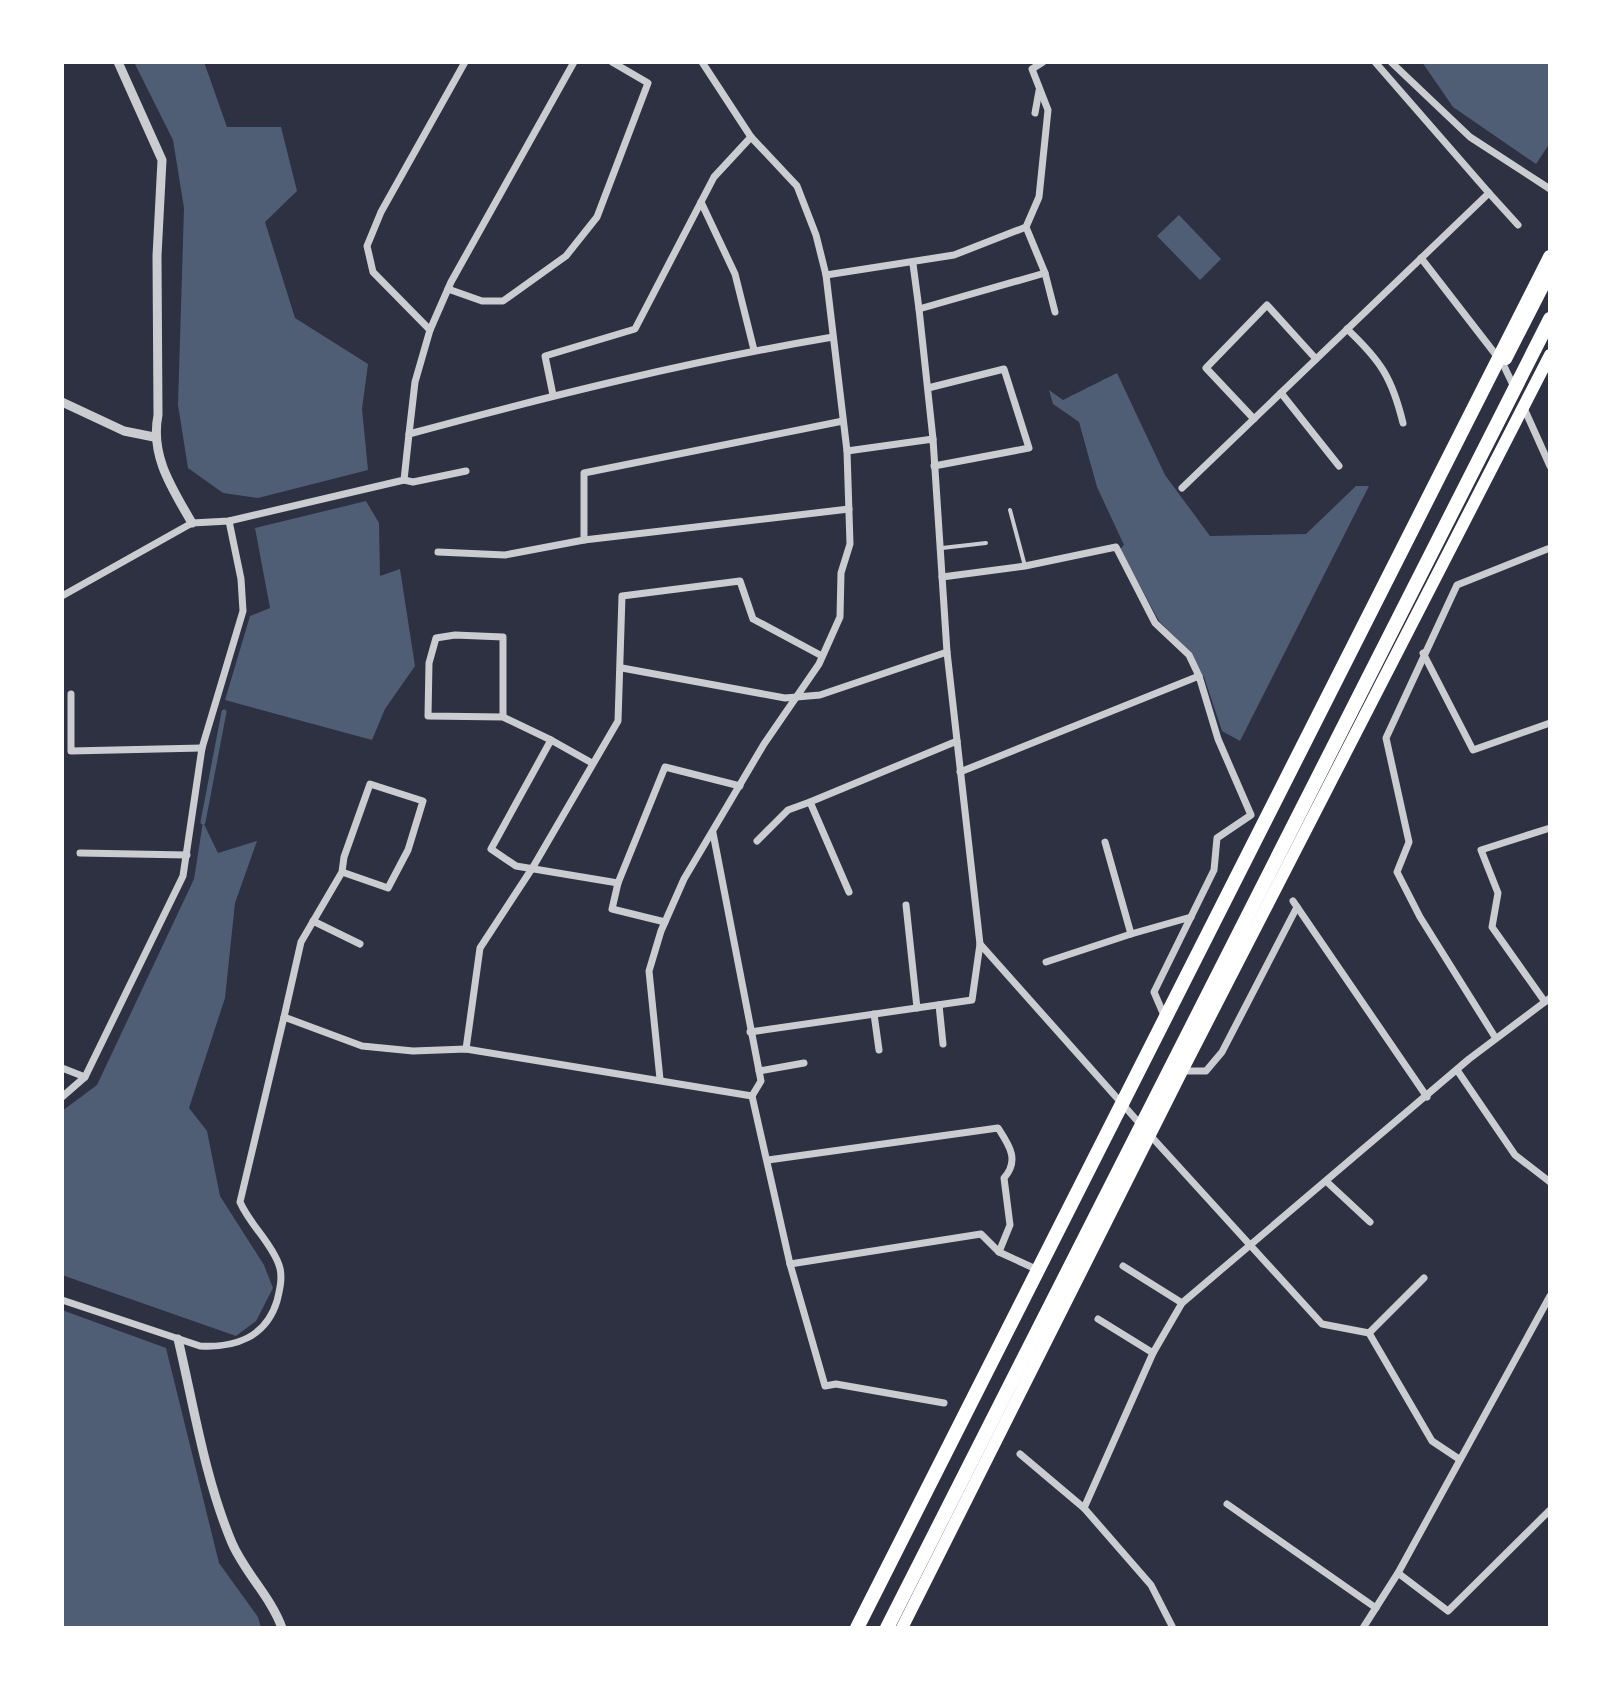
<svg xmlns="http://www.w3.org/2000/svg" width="1612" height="1690" font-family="'DejaVu Sans',sans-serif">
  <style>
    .water { fill: #4f5d75 }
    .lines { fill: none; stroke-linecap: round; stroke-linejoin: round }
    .stream { stroke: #4f5d75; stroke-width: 5 }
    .service { stroke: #caccd0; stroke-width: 4 }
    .minor { stroke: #caccd0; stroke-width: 7 }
    .tertiary { stroke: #caccd0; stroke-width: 9 }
    .trunk { stroke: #fff; stroke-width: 12 }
    .motorway { stroke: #fff; stroke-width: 14 }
  </style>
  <rect width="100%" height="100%" fill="#2d3142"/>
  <g class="water">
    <polygon points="134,62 204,62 227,127 281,127 297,191 265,222 295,318 368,364 362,409 368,470 258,498 223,493 188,468 178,405 184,208 173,140"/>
    <polygon points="1422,62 1550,62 1550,143 1536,164 1453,107"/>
    <polygon points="1179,215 1221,259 1200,280 1157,236"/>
    <polygon points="1117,373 1165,475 1210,536 1306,534 1356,486 1369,486 1240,741 1222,731 1204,677 1190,653 1159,621 1120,549 1124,545 1097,487 1079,422 1053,404 1049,390 1063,400"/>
    <polygon points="366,501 379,523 380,576 400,569 415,666 385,709 372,740 225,700 250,616 270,608 255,528"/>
    <polygon points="203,822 218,853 257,841 235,903 225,998 189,1108 207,1131 220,1196 264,1265 273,1288 256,1321 236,1336 62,1275 62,1111 97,1085 194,879"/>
    <polygon points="62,1310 166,1348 219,1563 258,1617 261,1628 62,1628"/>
  </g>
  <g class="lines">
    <polyline class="stream" points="203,822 224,712"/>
    <g class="service">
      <polyline points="1010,510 1025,566"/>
      <polyline points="942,548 986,543"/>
    </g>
    <g class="minor">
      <polyline points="1391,62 1470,137 1550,189"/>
      <polyline points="1035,113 1039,91"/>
      <polyline points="1489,193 1518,225"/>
      <polyline points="701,202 735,274 754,350"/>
      <polyline points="1026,227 1045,273 1055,312"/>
      <polyline points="1421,258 1503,364 1514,387"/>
      <polyline points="913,264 919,309"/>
      <polyline points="826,275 954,255 1026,227 1039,197 1048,110 1032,69 1043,62"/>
      <polyline points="448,289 482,301 503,301 566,256 597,217 648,83 612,62"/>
      <path d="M1347 329C1381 361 1392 378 1403 423"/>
      <polyline points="430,330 451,282 574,62"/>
      <polyline points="928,388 1004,369 1029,448 934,466"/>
      <polyline points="1281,393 1339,466"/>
      <polyline points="553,395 545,356 635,329 714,177 751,137"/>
      <polyline points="1523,406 1550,466"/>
      <polyline points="1254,419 1206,368 1267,305 1316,359"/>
      <polyline points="409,434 415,382 430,330 373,272 367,246 381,212 465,62"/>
      <polyline points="933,439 919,309 1045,273"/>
      <polyline points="404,480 413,482 466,471"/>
      <polyline points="1182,488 1489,193 1375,62"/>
      <polyline points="584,540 584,473 843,421"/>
      <polyline points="438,552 505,555 584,540 849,509"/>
      <polyline points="942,577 1025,566 1116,547 1155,623 1189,655 1199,676"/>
      <path d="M62 596 192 523 229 521 404 480 409 434C549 396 690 361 833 337"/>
      <polyline points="947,652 980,944"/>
      <polyline points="1423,653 1473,750 1550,723"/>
      <polyline points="622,668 785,698 820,695 947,652 933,439 847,451"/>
      <polyline points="71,694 71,751 202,748"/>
      <polyline points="503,717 428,716 429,663 436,638 455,635 503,637 503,717 551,740"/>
      <polyline points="592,763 551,740 491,849 516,866 618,883 665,767 740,786"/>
      <polyline points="960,772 1199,676 1218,739 1251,815 1217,838 1214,870 1154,992 1166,1020"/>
      <polyline points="713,833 761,1081 752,1096"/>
      <polyline points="757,841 788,810 810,802"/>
      <polyline points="1105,842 1131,934 1191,917"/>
      <polyline points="80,853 187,855"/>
      <polyline points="618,883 612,909 665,922"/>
      <polyline points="849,892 810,802 957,741"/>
      <polyline points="1293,901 1427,1097"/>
      <polyline points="906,905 917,1008"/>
      <polyline points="313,921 360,944"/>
      <polyline points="1046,962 1131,934"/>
      <polyline points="1545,1002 1492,927 1498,893 1481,850 1550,828"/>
      <polyline points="939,1005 943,1044"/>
      <polyline points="874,1014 879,1050"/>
      <polyline points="284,1017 301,942 342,872 344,857 370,784 423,801 408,850 388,888 342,872"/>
      <polyline points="750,1032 972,1000 980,944 1141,1125"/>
      <polyline points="1495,1037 1420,917 1397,872 1409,842 1386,738 1457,585 1550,548"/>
      <polyline points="466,1049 480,948 533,867 618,721 622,596 740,581 753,619 822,656"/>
      <polyline points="62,1068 85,1077"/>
      <polyline points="1457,1070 1515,1155 1550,1182"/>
      <polyline points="759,1071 804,1063"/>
      <polyline points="1182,1071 1206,1071 1222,1052 1297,907"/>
      <polyline points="660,1079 649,971 661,931 684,879 764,744 819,664 840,617 841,573 850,544 847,451 826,275 816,235 797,186 751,137 702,62"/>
      <polyline points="62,1097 85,1077 183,876 202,748 243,611 241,579 229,521"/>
      <polyline points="1149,1134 1322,1324 1369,1333 1432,1441 1459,1459"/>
      <path d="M768 1160 998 1128C1009 1145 1020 1160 1004 1178L1010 1225 999 1252"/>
      <polyline points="1327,1182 1370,1222"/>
      <polyline points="790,1264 981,1234 999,1252 1038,1270"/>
      <polyline points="1123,1266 1182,1303"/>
      <path d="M62 1300 200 1346C235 1348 266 1337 277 1301 280 1289 283 1276 279 1265 271 1242 250 1225 240 1202L284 1017 362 1046 413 1051 466 1049 752 1096 790 1264 825 1386 836 1384 944 1403"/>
      <polyline points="1098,1319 1153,1353"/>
      <polyline points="1369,1333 1424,1278"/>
      <polyline points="1020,1454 1084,1508"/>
      <polyline points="1227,1504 1376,1608"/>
      <polyline points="1398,1573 1448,1611 1550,1510"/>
      <polyline points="1173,1628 1151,1585 1084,1508 1153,1353 1182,1303 1469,1059 1550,998"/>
      <polyline points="1363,1628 1398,1573 1550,1296"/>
    </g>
    <g class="tertiary">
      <path d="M118 62 162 160 157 256 158 415C150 456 172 488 192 523"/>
      <polyline points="62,402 124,431 154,437"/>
      <path d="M178 1339C194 1407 205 1479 232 1543 245 1573 271 1597 282 1628"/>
    </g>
    <g class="trunk">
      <polyline points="1506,359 1550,273"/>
      <polyline points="902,1628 1182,1071 1550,355"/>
    </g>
    <g class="motorway">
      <polyline points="857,1628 1550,257"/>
      <polyline points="887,1628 1550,319"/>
    </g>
  </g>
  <rect width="1612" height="1690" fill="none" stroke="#ffffff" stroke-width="128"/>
</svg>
